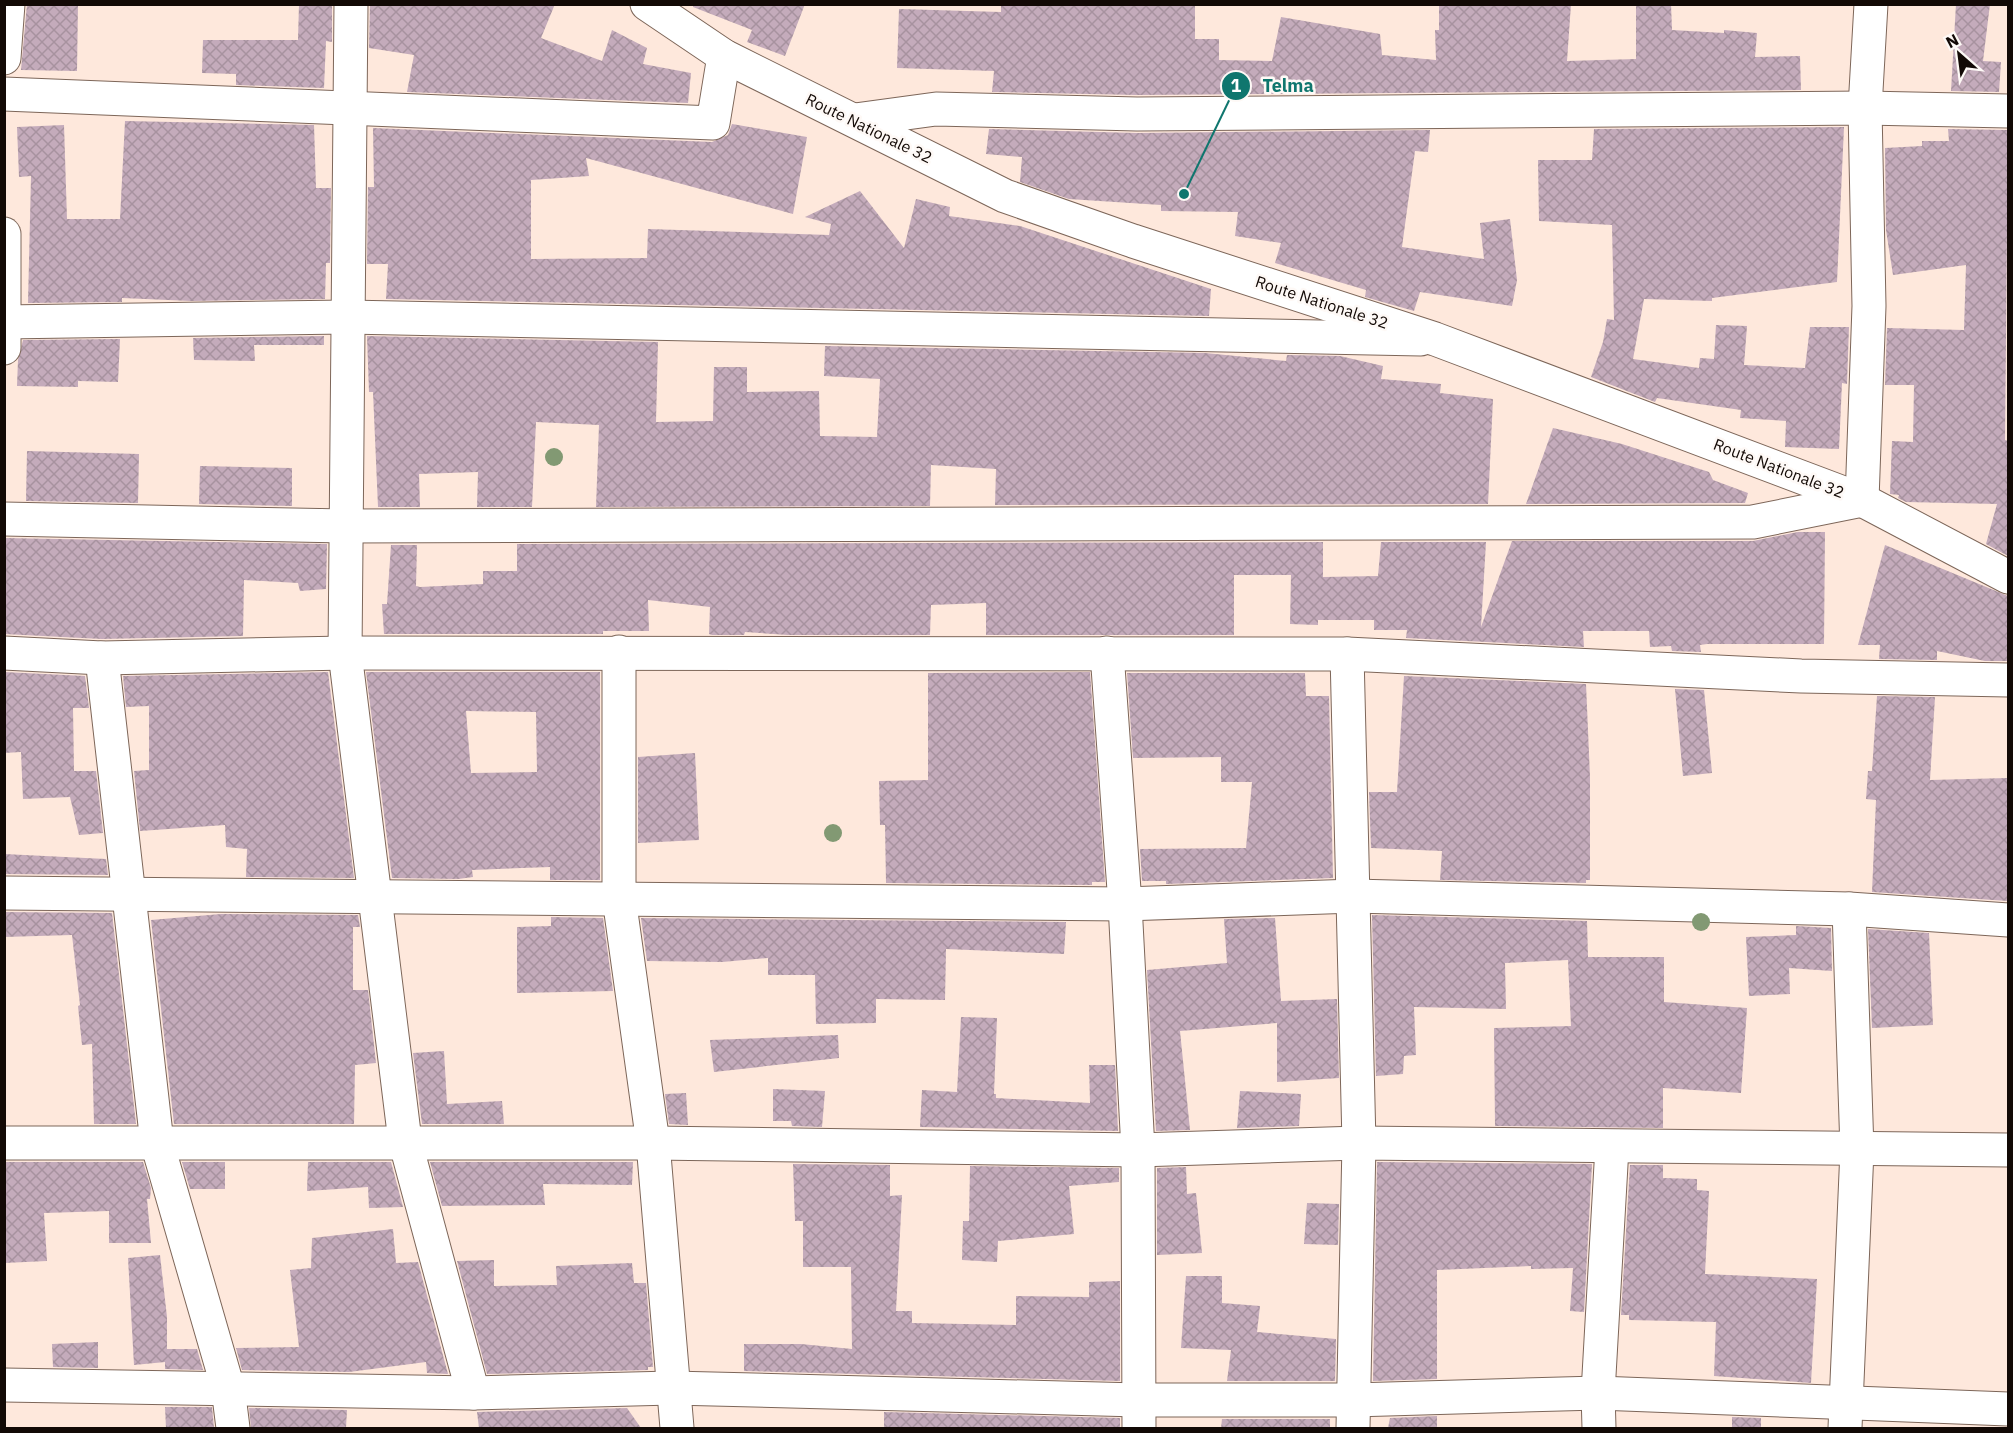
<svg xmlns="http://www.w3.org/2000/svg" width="2013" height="1433" font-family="'IBM Plex Sans',sans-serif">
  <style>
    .building { fill: url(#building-cross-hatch); fill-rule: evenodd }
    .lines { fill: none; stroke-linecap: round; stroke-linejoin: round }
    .minor-casing { stroke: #7d6659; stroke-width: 35 }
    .tertiary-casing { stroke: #7d6659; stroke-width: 35 }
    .minor { stroke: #fff; stroke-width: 33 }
    .tertiary { stroke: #fff; stroke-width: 33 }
    .tree { fill: #829973 }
    .labels { text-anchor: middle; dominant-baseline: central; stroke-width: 5; stroke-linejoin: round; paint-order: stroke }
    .street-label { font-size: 16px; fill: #120905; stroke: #fef9f6 }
    .leader { fill: none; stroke: #0f766e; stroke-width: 2 }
    .callout-dot { fill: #0f766e; stroke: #fef9f6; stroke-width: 2 }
    .mark-label { font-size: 18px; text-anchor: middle; font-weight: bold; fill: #fff }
    .callout-label { font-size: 18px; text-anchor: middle; font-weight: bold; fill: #0f766e; stroke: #fef9f6; stroke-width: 5; stroke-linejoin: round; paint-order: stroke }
  </style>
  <defs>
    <pattern id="building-cross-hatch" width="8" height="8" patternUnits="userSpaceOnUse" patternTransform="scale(1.5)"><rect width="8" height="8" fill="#c4abbb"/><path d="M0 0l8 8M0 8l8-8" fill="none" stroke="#a7929f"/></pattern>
  </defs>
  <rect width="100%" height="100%" fill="#fee8dc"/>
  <g class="building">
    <polygon points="27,4 78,4 77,71 21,70"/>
    <polygon points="299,4 332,4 332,42 326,41 324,88 236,85 236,74 202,73 203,40 298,40"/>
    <polygon points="370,4 555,4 541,38 602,61 612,30 647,48 643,64 691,73 688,103 407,92 414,55 369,48"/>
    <polygon points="693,4 805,4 785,56 747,42 752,30 693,7"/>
    <polygon points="1001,4 1195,4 1195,39 1219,39 1219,60 1272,61 1281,17 1380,34 1382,55 1436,60 1435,30 1439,30 1439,4 1571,4 1567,61 1636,59 1636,4 1671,4 1672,30 1724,33 1724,30 1757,33 1755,57 1800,56 1801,90 1137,95 992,92 994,71 897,68 899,9 1001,12"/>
    <polygon points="1956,4 1990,4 1983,61 2001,62 1999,92 1951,91"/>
    <polygon points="125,121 314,125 316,188 331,188 330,263 326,263 325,299 191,301 122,298 122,302 28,303 31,176 19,177 17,127 64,125 67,219 120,219"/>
    <polygon points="732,124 807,137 793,214 586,158 589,176 531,180 531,259 647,258 648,229 829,235 831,224 805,217 860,191 904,248 916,199 950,207 949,216 1020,226 1211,289 1209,316 386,299 388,264 367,264 368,187 374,187 373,128 712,142 728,135"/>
    <polygon points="1844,127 1837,282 1712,298 1712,301 1644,299 1633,359 1699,368 1700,358 1714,359 1716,325 1747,326 1744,365 1805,368 1810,327 1849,327 1847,384 1842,383 1839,449 1785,447 1786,421 1740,418 1741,410 1657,398 1655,402 1591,377 1603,342 1607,319 1614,320 1612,225 1539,221 1538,160 1592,160 1594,129"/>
    <polygon points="989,129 1137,133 1430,130 1428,152 1415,151 1402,247 1484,259 1480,223 1510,219 1517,280 1512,306 1420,292 1414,311 1365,297 1366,290 1275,263 1281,243 1235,236 1238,212 1161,211 1161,205 1069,199 1020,182 1022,157 986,154"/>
    <polygon points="1948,129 2008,130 2005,440 2008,441 2008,556 1986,544 1997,504 1906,502 1898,498 1899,495 1890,494 1892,441 1913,442 1914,385 1885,385 1887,328 1964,330 1966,265 1893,275 1886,230 1885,148 1922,146 1922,141 1949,141"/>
    <polygon points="324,336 324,345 254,345 255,361 194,360 193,338"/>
    <polygon points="367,336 658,342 656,422 713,421 714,367 747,367 747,392 819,391 820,436 877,437 880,379 824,376 825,346 1205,353 1286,361 1287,355 1340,356 1383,366 1381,379 1441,384 1440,393 1493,399 1488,504 995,505 996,469 931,465 930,506 596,507 599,425 536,422 532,507 477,507 478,472 419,474 420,507 378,507 373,392 369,392"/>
    <polygon points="120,339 118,382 78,381 78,387 17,386 18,360 23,340"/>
    <polygon points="1553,428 1622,444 1709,472 1713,480 1748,493 1745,503 1526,504"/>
    <polygon points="27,451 139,454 138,503 26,501"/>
    <polygon points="200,466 292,468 292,506 199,504"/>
    <polygon points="1798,532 1825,532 1824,644 1707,644 1700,645 1701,652 1672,651 1671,646 1650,647 1649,631 1583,631 1584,647 1406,638 1407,630 1374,630 1374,620 1318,620 1318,625 1290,624 1291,575 1234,575 1234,635 986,635 986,603 931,605 930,635 788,635 745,632 744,635 712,635 709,634 710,607 648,600 649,631 603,631 603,634 384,634 382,604 387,604 391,545 417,545 416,586 420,587 483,584 483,571 517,571 517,544 1323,542 1323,577 1378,576 1381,542 1486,542 1481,627 1512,541 1753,541"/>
    <polygon points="4,538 327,544 326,589 300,591 298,583 244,580 243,636 102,639 4,634"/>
    <polygon points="1885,545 2008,596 2008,661 1985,661 1937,651 1937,660 1879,659 1880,645 1858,645"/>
    <polygon points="4,672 85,676 89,708 73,708 74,771 96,771 103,833 79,835 70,797 23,799 21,752 4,753"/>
    <polygon points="328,672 354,878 246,877 247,849 226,847 225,825 140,831 134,771 149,770 149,706 126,707 123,676"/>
    <path d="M366 672H600V880H550V867L472 870 473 877 458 879 392 878ZM466 711 536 712 537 772 471 773Z"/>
    <polygon points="1090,672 1105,882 1092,882 1092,885 886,883 885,825 880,825 879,781 928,780 928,673"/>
    <polygon points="1127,673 1305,673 1306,696 1329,696 1333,878 1166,884 1166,881 1142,881 1140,849 1246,848 1252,782 1221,782 1221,757 1133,758"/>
    <polygon points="1404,676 1586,684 1590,777 1590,880 1586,880 1586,883 1440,880 1442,851 1371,848 1369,792 1397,792"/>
    <polygon points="1675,689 1704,690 1712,773 1683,776"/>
    <polygon points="1877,696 1935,697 1930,780 2008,778 2008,901 1872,892 1876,800 1866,799 1868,771 1872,771"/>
    <polygon points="695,753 699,840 638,843 638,757"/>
    <polygon points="4,854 106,859 108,875 4,874"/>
    <polygon points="4,912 112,913 136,1124 94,1124 92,1044 82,1045 78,1006 80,1005 72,935 4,937"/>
    <polygon points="221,914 358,915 360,927 353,927 353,990 368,990 376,1063 355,1065 354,1124 174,1124 151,920"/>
    <polygon points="1372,915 1587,921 1588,957 1664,957 1664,1002 1747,1008 1741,1093 1663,1088 1663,1128 1495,1126 1494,1028 1571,1026 1568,960 1505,963 1506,1009 1414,1007 1416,1055 1404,1056 1403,1074 1376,1076"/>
    <polygon points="551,917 603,918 613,991 517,993 517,927 551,926"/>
    <polygon points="641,918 1066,922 1064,954 946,949 945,1000 876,999 876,1023 816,1024 815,975 768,975 768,958 722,962 647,961"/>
    <polygon points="1275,918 1281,1001 1337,999 1339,1078 1277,1082 1277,1023 1180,1031 1190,1130 1156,1131 1147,970 1227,963 1224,919"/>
    <polygon points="1796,926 1831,928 1832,971 1789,968 1790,994 1749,996 1746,937 1796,935"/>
    <polygon points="1868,929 1929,933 1933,1025 1872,1028"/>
    <polygon points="961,1017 997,1018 994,1094 996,1094 996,1098 1090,1103 1089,1065 1115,1065 1118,1131 920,1127 922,1090 957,1092"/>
    <polygon points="838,1035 839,1058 714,1072 710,1040"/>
    <polygon points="444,1051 447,1104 502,1101 504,1124 422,1124 413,1053"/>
    <polygon points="773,1089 825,1091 822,1127 792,1126 791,1121 773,1121"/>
    <polygon points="1240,1091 1301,1094 1299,1126 1237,1128"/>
    <polygon points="686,1093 688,1125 669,1124 665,1094"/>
    <polygon points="4,1162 143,1162 151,1188 150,1199 147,1199 151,1243 109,1243 109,1211 44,1213 47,1261 4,1263"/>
    <polygon points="182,1162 225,1162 225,1189 190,1189"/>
    <polygon points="308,1162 391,1162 403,1207 369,1208 368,1187 307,1191"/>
    <polygon points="430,1162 633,1162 632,1185 543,1184 545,1205 442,1206"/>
    <polygon points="1377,1162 1592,1164 1584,1312 1570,1311 1573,1268 1531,1269 1531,1266 1437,1270 1437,1379 1373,1381"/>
    <polygon points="793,1164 890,1165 890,1196 902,1195 896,1311 912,1311 912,1323 1016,1325 1016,1296 1089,1297 1089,1282 1120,1281 1120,1381 744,1371 744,1344 801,1344 852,1349 851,1267 803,1267 803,1221 795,1221"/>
    <polygon points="1630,1165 1663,1165 1663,1178 1697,1179 1697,1190 1709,1191 1705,1274 1817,1279 1811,1383 1714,1376 1716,1322 1629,1320 1629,1315 1621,1315"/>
    <polygon points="970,1166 1119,1168 1119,1182 1069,1186 1074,1234 998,1241 997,1262 962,1260 963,1221 969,1221"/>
    <polygon points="1186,1167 1187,1194 1196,1193 1202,1253 1157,1255 1157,1168"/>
    <polygon points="1307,1203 1339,1204 1338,1245 1304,1244"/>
    <polygon points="393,1229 396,1263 418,1262 448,1374 427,1373 426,1362 349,1372 242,1370 236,1348 299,1347 290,1270 311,1268 312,1238"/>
    <polygon points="160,1255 167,1317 167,1349 197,1349 203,1370 165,1369 165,1362 134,1365 128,1258"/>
    <polygon points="494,1260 494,1286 557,1285 556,1266 632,1263 634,1283 646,1283 653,1367 648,1367 648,1370 487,1374 457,1261"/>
    <polygon points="1186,1276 1222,1276 1222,1303 1260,1306 1257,1332 1336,1339 1335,1381 1227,1381 1231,1350 1181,1348"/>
    <polygon points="98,1342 98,1368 53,1367 52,1344"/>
    <polygon points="165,1407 212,1407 214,1428 166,1428"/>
    <polygon points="249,1408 347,1410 346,1428 251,1428"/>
    <polygon points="627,1408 641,1428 479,1428 477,1412"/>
    <polygon points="884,1412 1120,1418 1120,1428 884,1428"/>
    <polygon points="1437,1416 1437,1428 1388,1428 1390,1418"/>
    <polygon points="1732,1417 1761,1418 1761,1428 1732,1428"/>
    <polygon points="1222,1419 1330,1419 1330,1428 1221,1428"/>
  </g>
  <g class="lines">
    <defs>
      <g id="minor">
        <polyline points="351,4 345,653 405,1141 473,1393"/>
        <polyline points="4,58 8,4"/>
        <polyline points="4,94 713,123 724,56"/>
        <polyline points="855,120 936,109 1137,114 1865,108 2008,111"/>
        <polyline points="4,234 4,348"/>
        <polyline points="4,322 347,317 1421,339"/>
        <polyline points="4,519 345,526 1753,522 1862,500 1869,306 1865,108 1871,4"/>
        <polyline points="619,652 619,898 653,1143 677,1428"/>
        <polyline points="4,653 102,658 345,653 1347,654 1801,676 2008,680"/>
        <polyline points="1107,653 1125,904 1138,1150 1139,1428"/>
        <polyline points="1347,654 1359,1143 1353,1428"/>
        <polyline points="102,658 157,1143 228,1388 233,1428"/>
        <polyline points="4,893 1125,904 1354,896 1849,909 2008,920"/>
        <polyline points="4,1143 653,1143 1138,1150 1359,1143 2008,1150"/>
        <polyline points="4,1385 473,1393 672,1388 1138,1400 1353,1400 1598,1393 2008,1409"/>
        <polyline points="1599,1428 1598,1393 1612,1147"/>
        <polyline points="1845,1428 1857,1150 1849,909"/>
      </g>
      <polyline id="tertiary" points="647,4 724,56 1005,196 1133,241 1435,339 1862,500 2008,577"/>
    </defs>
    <use href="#minor" class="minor-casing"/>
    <use href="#tertiary" class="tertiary-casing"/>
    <use href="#minor" class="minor"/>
    <use href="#tertiary" class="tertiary"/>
  </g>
  <g class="tree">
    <circle cx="554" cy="457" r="9"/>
    <circle cx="833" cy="833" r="9"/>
    <circle cx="1701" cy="922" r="9"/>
  </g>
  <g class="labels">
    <g class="street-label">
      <text transform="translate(869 128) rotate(26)">Route Nationale 32</text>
      <text transform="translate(1322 302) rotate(18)">Route Nationale 32</text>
      <text transform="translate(1779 468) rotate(21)">Route Nationale 32</text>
    </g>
  </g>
  <path class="leader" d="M1184 194L1236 86"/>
  <g class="callout-dot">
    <circle cx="1184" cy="194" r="6"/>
    <circle cx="1236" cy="86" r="15"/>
  </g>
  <g class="mark-label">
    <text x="1236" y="92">1</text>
  </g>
  <g class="callout-label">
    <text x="1288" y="92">Telma</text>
  </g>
  <rect width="2013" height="1433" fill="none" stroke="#120905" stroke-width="12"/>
  <g transform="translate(1959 54) rotate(332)" stroke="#fef9f6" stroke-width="4.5" paint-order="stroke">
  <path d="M0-4.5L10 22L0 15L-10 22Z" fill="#120905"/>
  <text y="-9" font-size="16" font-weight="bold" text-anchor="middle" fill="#120905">N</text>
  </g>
</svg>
